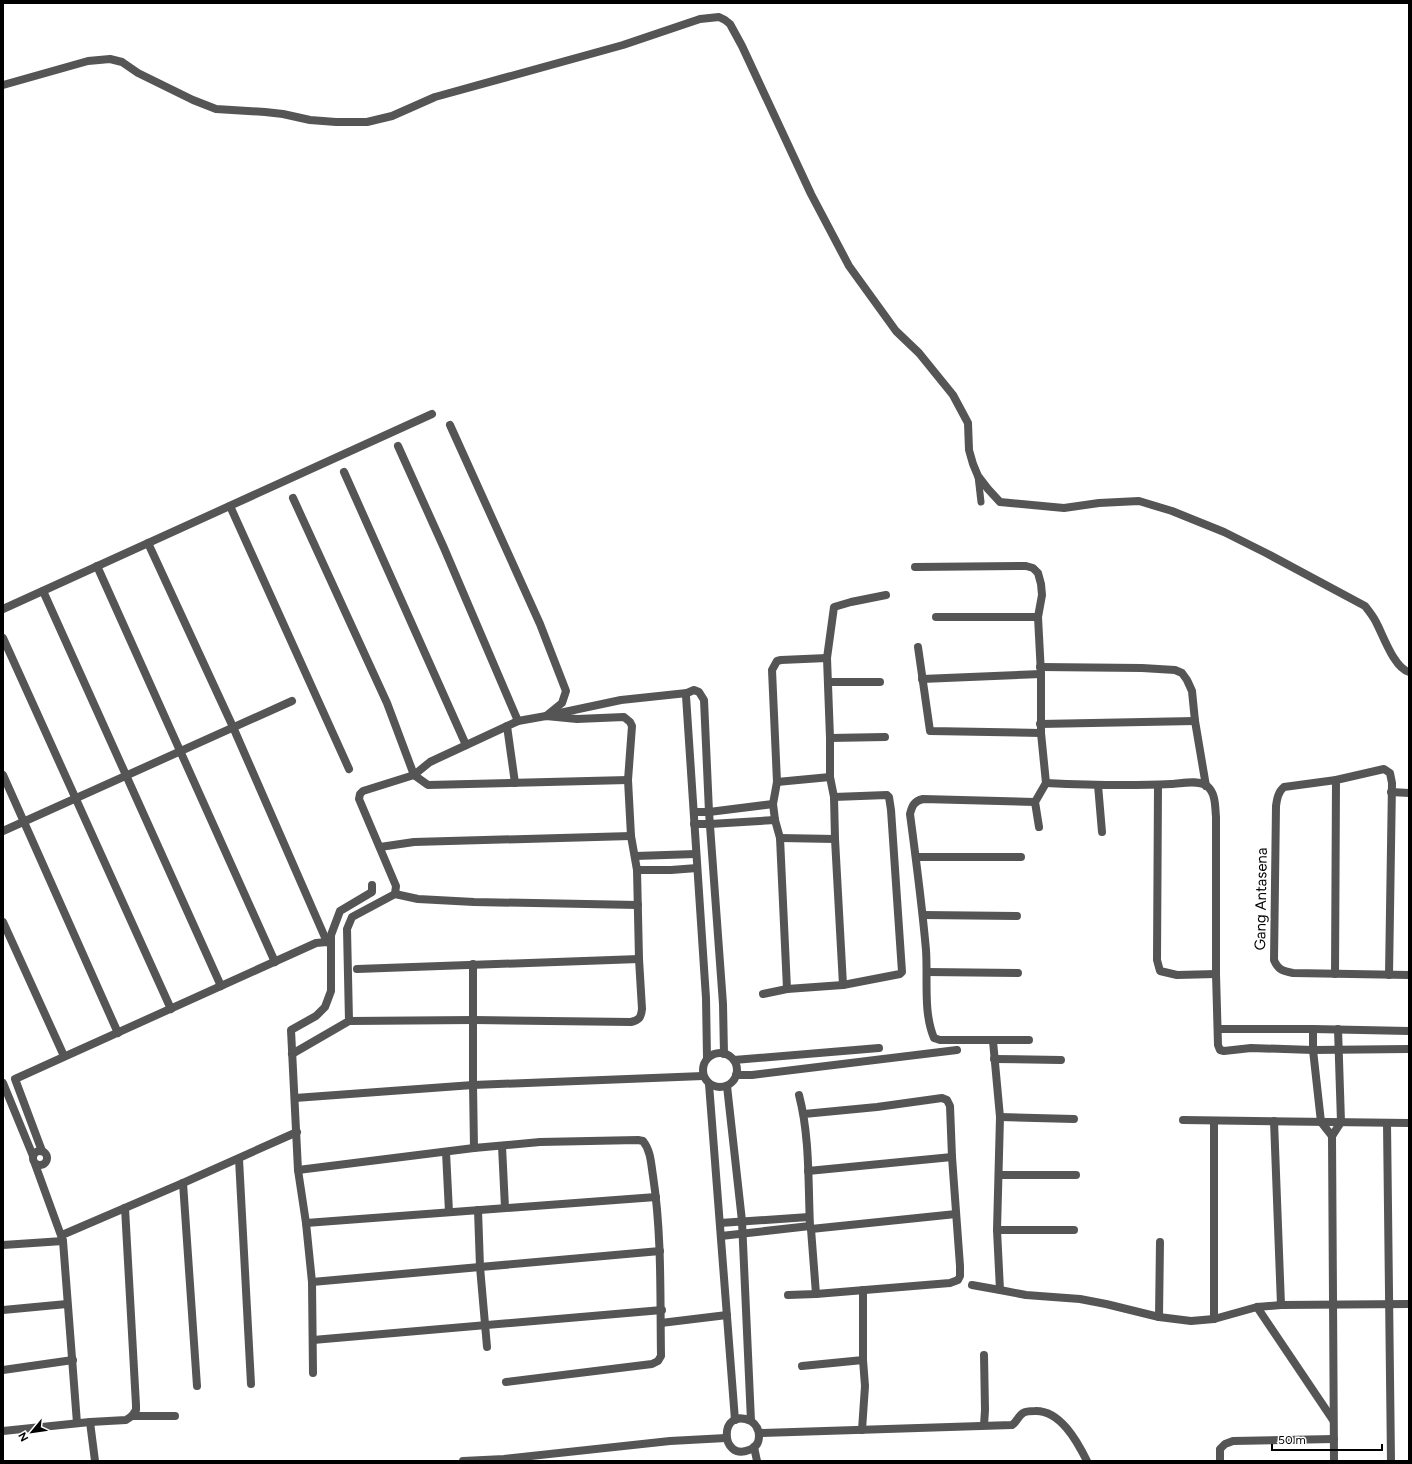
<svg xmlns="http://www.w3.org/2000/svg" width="1412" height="1464" font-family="Figtree,sans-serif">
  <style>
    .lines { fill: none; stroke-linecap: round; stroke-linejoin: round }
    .service { stroke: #555; stroke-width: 7 }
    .minor { stroke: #555; stroke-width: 8 }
    .labels { text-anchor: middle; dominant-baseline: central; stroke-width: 3; stroke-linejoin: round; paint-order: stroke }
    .street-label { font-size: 15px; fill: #000; stroke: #fff }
  </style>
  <rect width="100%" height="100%" fill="#fff"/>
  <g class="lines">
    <polyline class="service" points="978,476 981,502"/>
    <g class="minor">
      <path d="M3 85 88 61 110 59 122 62 138 73 193 100 216 109 265 112 283 114 310 120 336 122H367L392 116 435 97 623 45 700 19 719 17 725 20 730 24 742 46 811 194 849 266 896 331 919 353 953 395 968 423 969 450 973 464 978 476 988 489 1000 502 1064 508 1099 503 1139 501 1172 511 1224 532 1266 553 1365 606C1369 611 1373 616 1376 622 1383 635 1394 668 1409 672"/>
      <polyline points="450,425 540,624 566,691 562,703 546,716"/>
      <polyline points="398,446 444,548 518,721"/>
      <polyline points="344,472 466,745"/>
      <polyline points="293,498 387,703 414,775 428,785 628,780"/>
      <polyline points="230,506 349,769"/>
      <polyline points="148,543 233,727 327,942"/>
      <polyline points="97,566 275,962"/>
      <polyline points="915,567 1026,566 1033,568 1038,573 1041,584 1042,595 1038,617 1041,674 1041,733 1046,783 1035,802 1039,827"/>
      <polyline points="43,591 221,986"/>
      <polyline points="3,609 432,414"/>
      <polyline points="936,617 1038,617"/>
      <polyline points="3,638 171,1009"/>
      <polyline points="918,647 930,731 1041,733"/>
      <polyline points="1040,667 1142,668 1175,670 1182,673 1187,680 1192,691 1195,721 1206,786"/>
      <polyline points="922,679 1041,674"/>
      <polyline points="829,682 880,682"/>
      <polyline points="555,714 621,700 687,693"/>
      <polyline points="1040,724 1195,721"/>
      <polyline points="507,726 515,783"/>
      <polyline points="830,738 885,737"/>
      <polyline points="3,775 118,1033"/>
      <path d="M1336 780 1284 787C1278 792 1277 799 1276 806L1274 960C1278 970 1283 971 1293 973L1409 975"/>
      <polyline points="777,782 830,777"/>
      <path d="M1046 783C1087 785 1129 786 1171 784 1180 784 1198 779 1207 786 1216 793 1215 807 1216 817V974L1218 1045 1220 1050 1224 1051 1251 1048 1313 1050 1409 1049"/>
      <polyline points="1098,785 1102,832"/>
      <polyline points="1158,785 1157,960 1160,971 1177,975 1216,974"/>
      <polyline points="1391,792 1409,793"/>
      <polyline points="694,812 709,812 773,804"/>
      <polyline points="694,824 710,824 775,820"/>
      <polyline points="3,831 292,701"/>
      <polyline points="780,838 835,839"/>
      <polyline points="380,847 414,842 631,836"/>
      <polyline points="635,856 696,854"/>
      <polyline points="916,857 1021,857"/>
      <polyline points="637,870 671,870 697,868"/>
      <polyline points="395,894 418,899 474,902 638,905"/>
      <polyline points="923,915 1017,916"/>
      <polyline points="3,922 64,1056"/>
      <polyline points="473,964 473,1085 474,1148"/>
      <polyline points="357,969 639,959"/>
      <polyline points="927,972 1018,973"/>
      <polyline points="1335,974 1336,780 1384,769 1390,773 1392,783 1389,975"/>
      <polyline points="843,985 835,839 834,797 830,777 830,738 827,658 834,607 851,602 886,595"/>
      <polyline points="787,989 780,838 775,820 773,804 777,782 772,670 777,661 781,660 827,658"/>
      <polyline points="763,994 787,989 843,985 900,974 902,972 891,810 889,797 887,795 834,797"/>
      <polyline points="1219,1029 1313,1029 1409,1031"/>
      <polyline points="1313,1029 1313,1050 1321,1122 1332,1136"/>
      <path d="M1029 1040H940L934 1038C923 1012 928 979 926 950 922 905 916 859 910 814 912 806 914 801 923 799L1035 802"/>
      <polyline points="993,1041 1000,1117 997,1230 1000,1290 1026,1295 1080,1299 1106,1304 1159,1317 1191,1321 1214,1319 1257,1307 1281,1305 1409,1304"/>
      <circle cx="720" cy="1070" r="17"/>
      <path d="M292 1054 349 1021 347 929 352 917 395 894 396 886 359 799 360 794 363 791 414 775 430 762 518 721 546 716 577 719 624 717 630 722 632 726 628 780 631 836 637 870 639 959 642 1009C641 1018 639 1020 631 1022L474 1020 349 1021"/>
      <polyline points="707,1058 706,998 686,696 687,693 694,690 699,692 704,700 709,812 723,1004 724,1054"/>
      <polyline points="994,1059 1061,1060"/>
      <polyline points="734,1060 879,1048"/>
      <polyline points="736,1075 752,1075 957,1050"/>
      <polyline points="3,1083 33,1156"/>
      <polyline points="709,1084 735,1420"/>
      <path d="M727 1086 742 1221 751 1421C761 1428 763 1445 749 1450 720 1462 718 1406 751 1421"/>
      <polyline points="295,1098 473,1085 703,1076"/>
      <polyline points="804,1114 877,1107 942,1098 947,1100 950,1106 952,1157 960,1266 960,1276 958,1280 950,1283 816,1294"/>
      <polyline points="1000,1117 1074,1119"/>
      <polyline points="1183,1120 1409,1123"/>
      <polyline points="1214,1121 1214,1319"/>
      <polyline points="1274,1121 1281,1305"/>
      <polyline points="1387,1123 1391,1461"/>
      <polyline points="502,1146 505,1208"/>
      <circle cx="40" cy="1158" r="7"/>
      <polyline points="42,1151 15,1079 316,943 327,942 331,943"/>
      <polyline points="446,1152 449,1212"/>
      <polyline points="239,1159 251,1384"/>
      <polyline points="35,1164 63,1241 77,1423"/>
      <path d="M298 1170 474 1148 540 1142 638 1140 643 1141C651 1151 651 1164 653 1176 662 1235 660 1296 661 1356L658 1361 652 1364 506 1382"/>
      <polyline points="808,1171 952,1157"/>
      <polyline points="999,1175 1076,1175"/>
      <polyline points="183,1183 197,1386"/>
      <polyline points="478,1210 480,1267 487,1347"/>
      <polyline points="306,1223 656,1197"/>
      <polyline points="720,1223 809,1217"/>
      <polyline points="811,1229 956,1214"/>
      <polyline points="997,1230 1074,1230"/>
      <polyline points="62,1235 183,1183 297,1132"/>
      <polyline points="721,1236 810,1226"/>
      <polyline points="3,1245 63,1241"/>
      <polyline points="312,1282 660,1251"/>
      <polyline points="972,1285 1000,1290"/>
      <path d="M788 1295 816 1294 811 1229 810 1226C808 1183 810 1137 799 1095"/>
      <polyline points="1257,1307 1333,1420"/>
      <polyline points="3,1310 67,1304"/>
      <polyline points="1159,1317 1160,1242"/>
      <polyline points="661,1323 727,1315"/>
      <polyline points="313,1340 662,1310"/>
      <polyline points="802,1366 863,1360 863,1290"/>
      <polyline points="3,1370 73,1360"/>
      <polyline points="313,1373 312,1282 306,1223 298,1170 291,1030 316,1016 325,1007 331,991 331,935 340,911 372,892 372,885"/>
      <polyline points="132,1416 175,1416"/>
      <polyline points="90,1422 95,1461"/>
      <polyline points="984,1425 985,1410 984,1355"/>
      <polyline points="862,1430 865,1386 863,1360"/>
      <polyline points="3,1431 90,1422 126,1420 132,1416 136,1410 136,1405 125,1208"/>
      <path d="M759 1433 1012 1425C1017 1422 1018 1416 1023 1413 1026 1411 1031 1411 1035 1411 1060 1410 1077 1441 1087 1461"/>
      <polyline points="754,1447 757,1461"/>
      <polyline points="463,1461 504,1459 670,1441 726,1438"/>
      <polyline points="1220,1461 1220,1449 1225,1444 1233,1441 1334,1439"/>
      <polyline points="1334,1461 1332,1136 1341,1122 1338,1029"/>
    </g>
  </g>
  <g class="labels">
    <g class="street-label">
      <text transform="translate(1261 899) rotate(-89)">Gang Antasena</text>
    </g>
  </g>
  <rect width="1412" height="1464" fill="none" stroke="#000000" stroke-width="8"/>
  <g transform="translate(32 1432) rotate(241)" stroke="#ffffff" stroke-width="3" paint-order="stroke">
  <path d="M0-3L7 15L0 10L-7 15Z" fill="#000000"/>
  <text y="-6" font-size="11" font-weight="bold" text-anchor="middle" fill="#000000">N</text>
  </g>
  <path d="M1272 1444v6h110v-6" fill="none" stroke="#000000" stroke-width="2"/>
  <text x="1278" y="1444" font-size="12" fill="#000000" stroke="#ffffff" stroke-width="3" paint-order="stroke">50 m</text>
</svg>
